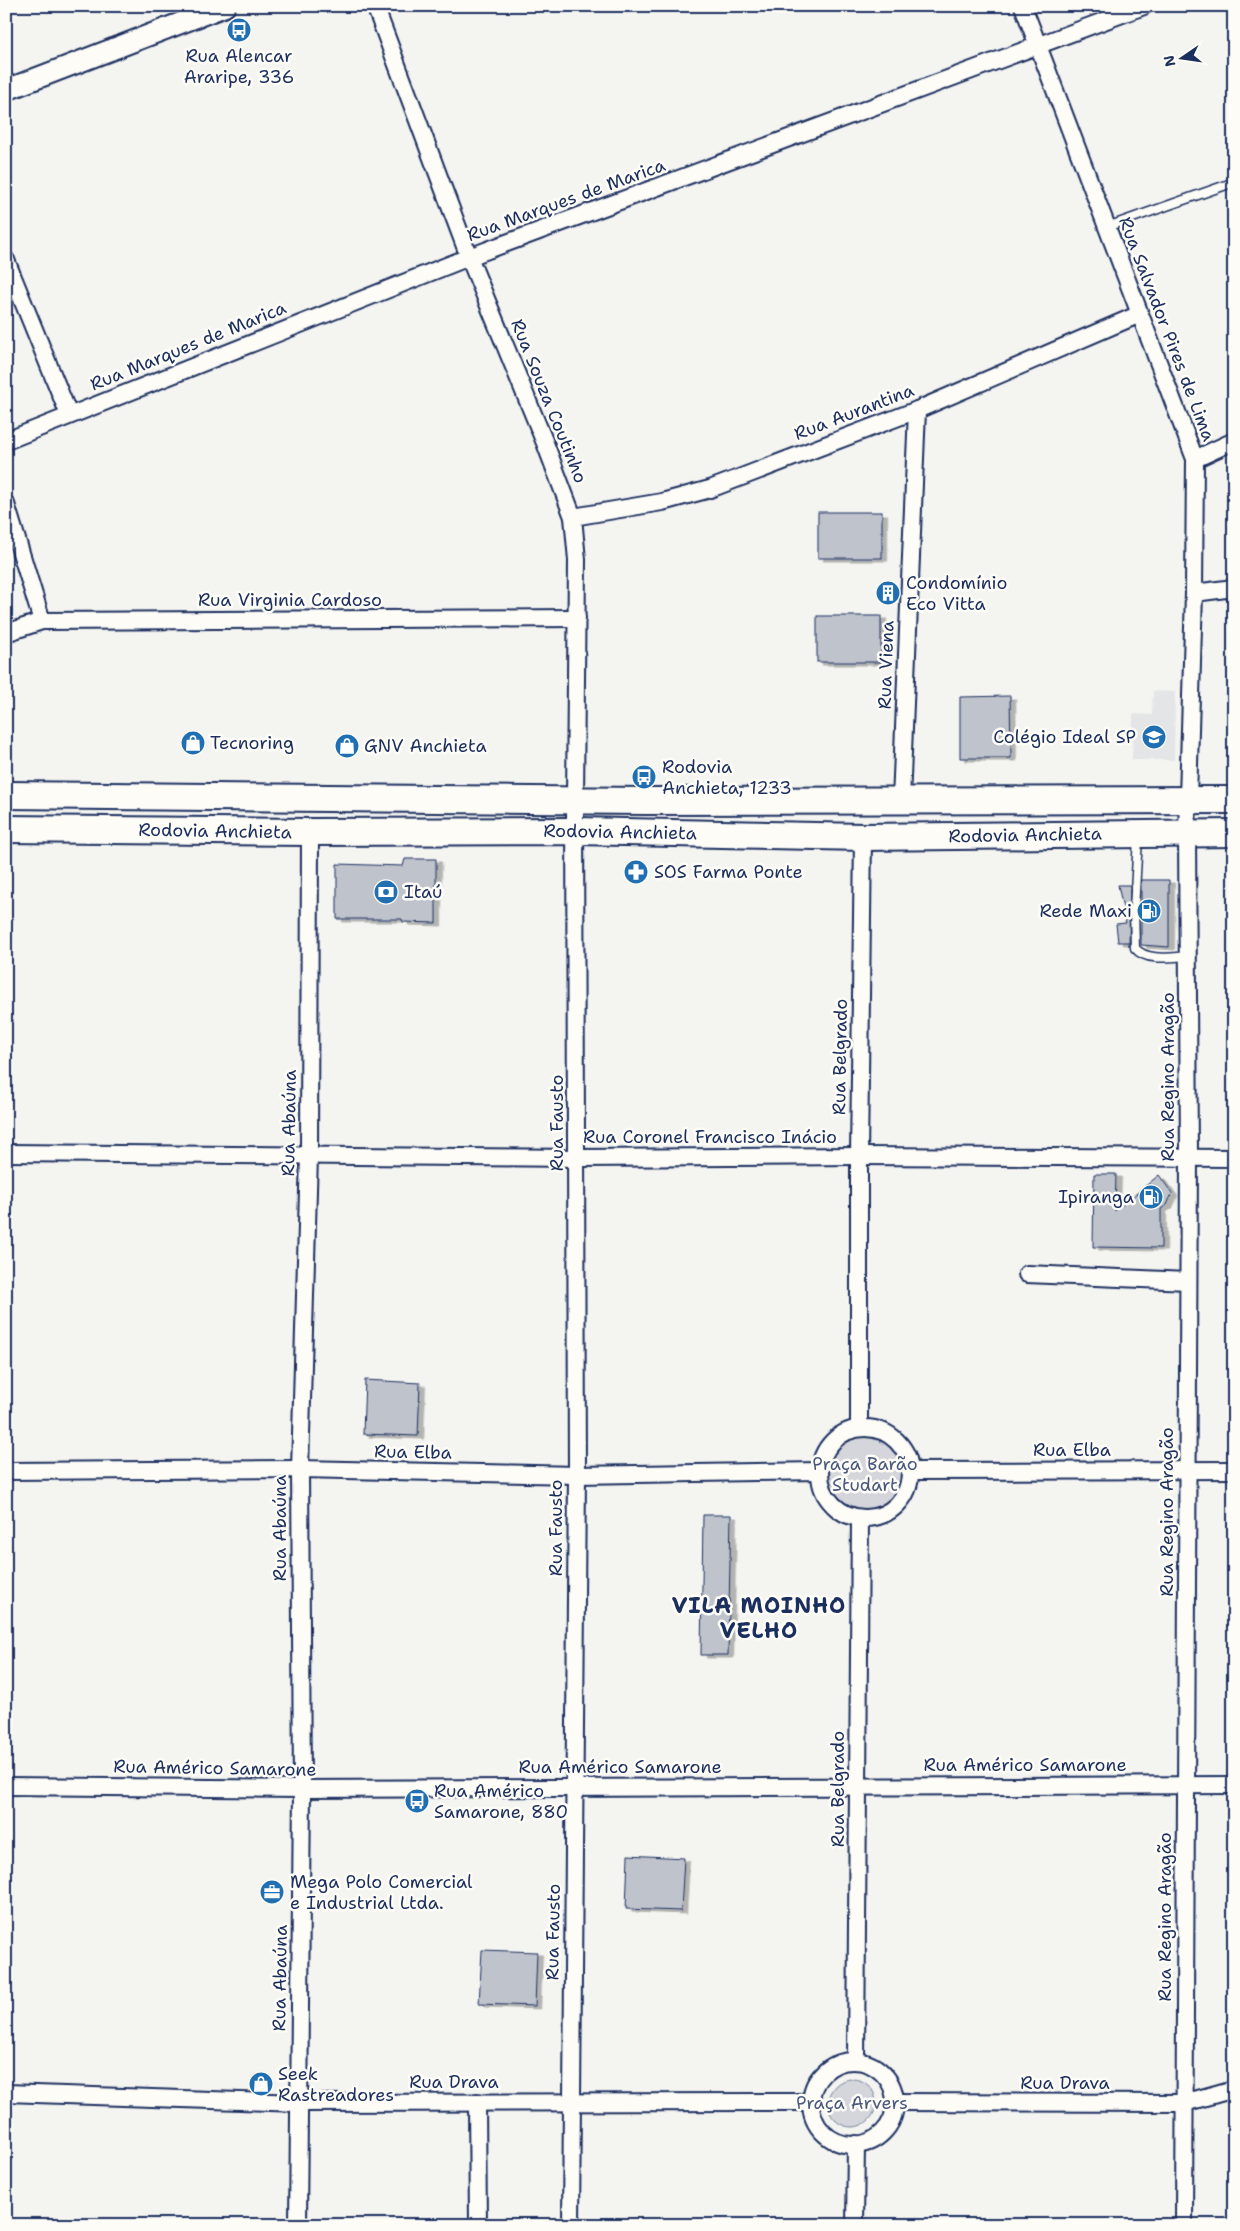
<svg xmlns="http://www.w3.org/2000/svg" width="1240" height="2231" font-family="'Shantell Sans',sans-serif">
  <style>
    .built { fill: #e4e5e6 }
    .green { fill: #d4d6db; stroke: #78829c }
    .building { fill: #bfc3cc; stroke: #1b2f5e; filter: url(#shadow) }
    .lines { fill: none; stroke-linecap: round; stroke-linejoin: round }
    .service-casing { stroke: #1b2f5e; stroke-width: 11 }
    .minor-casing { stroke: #1b2f5e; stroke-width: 20 }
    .tertiary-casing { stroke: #1b2f5e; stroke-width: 24 }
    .trunk-casing { stroke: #1b2f5e; stroke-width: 30 }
    .service { stroke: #fdfcf7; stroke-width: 8 }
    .minor { stroke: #fdfcf7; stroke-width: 16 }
    .tertiary { stroke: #fdfcf7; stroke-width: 20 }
    .trunk { stroke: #fdfcf7; stroke-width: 26 }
    .labels { text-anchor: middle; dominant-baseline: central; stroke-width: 5; stroke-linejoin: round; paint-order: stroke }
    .poi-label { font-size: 18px; fill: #1b2f5e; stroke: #fdfcf7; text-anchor: start }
    .street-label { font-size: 18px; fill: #1b2f5e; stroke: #fdfcf7 }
    .park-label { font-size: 18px; fill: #49597d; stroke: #fdfcf7 }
    .district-label { font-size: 22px; font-weight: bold; letter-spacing: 1px; fill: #1b2f5e; stroke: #fdfcf7 }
  </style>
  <defs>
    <filter id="shadow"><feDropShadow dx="5.5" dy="3" stdDeviation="0" flood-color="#0004"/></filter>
  </defs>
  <rect width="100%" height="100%" fill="#f4f4f1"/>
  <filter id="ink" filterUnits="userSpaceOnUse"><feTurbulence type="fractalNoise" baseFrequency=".02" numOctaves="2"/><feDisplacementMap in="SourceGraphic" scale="10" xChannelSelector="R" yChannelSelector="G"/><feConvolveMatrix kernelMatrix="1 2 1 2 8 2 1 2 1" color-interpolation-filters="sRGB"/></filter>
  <g filter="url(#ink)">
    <polygon class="built" points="1153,691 1175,692 1174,760 1132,760 1133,714 1152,715"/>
    <g class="green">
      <circle cx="865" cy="1474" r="37"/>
      <circle cx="852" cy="2103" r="24"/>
    </g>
    <g class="building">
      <rect x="818" y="512" width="64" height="46"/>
      <rect x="817" y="616" width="64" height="46"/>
      <polygon points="1010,696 1011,758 960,758 960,697"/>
      <polygon points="405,859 436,859 436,923 403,922 402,919 337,919 337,864 403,866"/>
      <polygon points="1141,880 1169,880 1169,947 1141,945"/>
      <polygon points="1118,885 1130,885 1129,946 1128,942 1118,942 1116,924 1126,923"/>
      <polygon points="1094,1174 1116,1174 1115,1211 1159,1175 1172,1193 1167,1205 1161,1209 1161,1248 1093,1247"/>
      <polygon points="365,1380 420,1383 418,1436 363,1434"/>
      <polygon points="703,1515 731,1515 728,1655 701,1655"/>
      <polygon points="628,1855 684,1858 681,1911 626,1909"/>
      <polygon points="482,1950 537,1952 535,2006 479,2004"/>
    </g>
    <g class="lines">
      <defs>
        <g id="service">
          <polyline points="1107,227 1229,184"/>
          <path d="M1138 838 1134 910 1135 948C1146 962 1172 957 1188 956"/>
        </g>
        <g id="minor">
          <polyline points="375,6 469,257 545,443 573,517 577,560 575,801 577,1475 571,2225"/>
          <polyline points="1023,6 1195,459 1194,593 1187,833 1189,1157 1184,2225"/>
          <polyline points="6,260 69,415"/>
          <polyline points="6,441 469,257 1144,6"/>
          <polyline points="1195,459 1234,441"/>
          <polyline points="6,504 42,621"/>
          <polyline points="573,517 662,502 710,489 917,410 1140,314"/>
          <polyline points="1194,593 1234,588"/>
          <polyline points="6,633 42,621 577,618"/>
          <polyline points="901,801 917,410"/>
          <polyline points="6,1153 577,1158 859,1156 1234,1158"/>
          <polyline points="1027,1274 1188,1281"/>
          <polyline points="859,1428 859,1156 863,837"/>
          <circle cx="865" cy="1473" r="45"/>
          <polyline points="6,1471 300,1469 577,1475 820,1471"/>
          <polyline points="910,1471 1234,1470"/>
          <polyline points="6,1786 302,1789 1234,1785"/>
          <polyline points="856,2061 860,1518"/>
          <circle cx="853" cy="2103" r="42"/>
          <polyline points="6,2093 299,2103 811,2102"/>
          <polyline points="477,2102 478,2225"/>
          <polyline points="894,2102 1184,2103 1234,2089"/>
          <polyline points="298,2225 302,1789 300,1469 309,1156 310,832"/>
          <polyline points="855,2225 856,2144"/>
        </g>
        <polyline id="tertiary" points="6,90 225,6"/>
        <g id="trunk">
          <polyline points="6,795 646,801 1234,800"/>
          <polyline points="6,829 310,832 576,831 863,837 1234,833"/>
        </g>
      </defs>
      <use href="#service" class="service-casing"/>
      <use href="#minor" class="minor-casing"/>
      <use href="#tertiary" class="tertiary-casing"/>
      <use href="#trunk" class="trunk-casing"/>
      <use href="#service" class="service"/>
      <use href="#minor" class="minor"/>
      <use href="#tertiary" class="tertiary"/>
      <use href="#trunk" class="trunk"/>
    </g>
  </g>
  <defs>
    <symbol id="bus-disc" viewBox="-11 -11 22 22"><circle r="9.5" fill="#1f6fb2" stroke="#fdfcf7"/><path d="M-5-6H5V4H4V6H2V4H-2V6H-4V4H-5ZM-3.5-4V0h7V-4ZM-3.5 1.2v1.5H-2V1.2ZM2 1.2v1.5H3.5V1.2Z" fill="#fff"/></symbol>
    <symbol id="building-disc" viewBox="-11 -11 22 22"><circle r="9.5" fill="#1f6fb2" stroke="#fdfcf7"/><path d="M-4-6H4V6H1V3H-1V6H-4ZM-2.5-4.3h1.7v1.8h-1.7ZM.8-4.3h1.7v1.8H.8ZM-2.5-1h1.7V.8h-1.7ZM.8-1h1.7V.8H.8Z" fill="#fff"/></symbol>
    <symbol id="school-disc" viewBox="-11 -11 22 22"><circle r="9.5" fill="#1f6fb2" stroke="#fdfcf7"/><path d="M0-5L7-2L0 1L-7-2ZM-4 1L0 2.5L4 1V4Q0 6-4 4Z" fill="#fff"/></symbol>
    <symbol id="shop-disc" viewBox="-11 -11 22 22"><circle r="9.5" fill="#1f6fb2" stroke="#fdfcf7"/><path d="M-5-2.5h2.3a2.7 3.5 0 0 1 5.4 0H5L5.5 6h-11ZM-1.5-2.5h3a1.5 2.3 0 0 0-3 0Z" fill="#fff"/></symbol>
    <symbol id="pharmacy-disc" viewBox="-11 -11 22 22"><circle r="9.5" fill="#1f6fb2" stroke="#fdfcf7"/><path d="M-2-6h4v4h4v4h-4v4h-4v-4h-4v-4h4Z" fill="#fff"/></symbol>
    <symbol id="bank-disc" viewBox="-11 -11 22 22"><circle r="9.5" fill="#1f6fb2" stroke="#fdfcf7"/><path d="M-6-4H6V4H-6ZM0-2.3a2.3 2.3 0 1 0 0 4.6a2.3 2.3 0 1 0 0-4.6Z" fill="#fff"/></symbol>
    <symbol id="fuel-disc" viewBox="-11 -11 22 22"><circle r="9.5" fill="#1f6fb2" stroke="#fdfcf7"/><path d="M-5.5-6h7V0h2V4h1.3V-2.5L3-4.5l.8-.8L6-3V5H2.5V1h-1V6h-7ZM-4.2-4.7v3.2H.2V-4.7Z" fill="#fff"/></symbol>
    <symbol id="office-disc" viewBox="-11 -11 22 22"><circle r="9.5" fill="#1f6fb2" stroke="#fdfcf7"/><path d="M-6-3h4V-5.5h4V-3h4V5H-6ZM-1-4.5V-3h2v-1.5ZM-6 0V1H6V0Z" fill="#fff"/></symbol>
  </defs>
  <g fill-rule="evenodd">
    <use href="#bus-disc" x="225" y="16" width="28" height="28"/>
    <use href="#building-disc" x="874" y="579" width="28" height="28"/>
    <use href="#school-disc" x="1140" y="723" width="28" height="28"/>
    <use href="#shop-disc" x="179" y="729" width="28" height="28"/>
    <use href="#shop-disc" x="333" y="732" width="28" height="28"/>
    <use href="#bus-disc" x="630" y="763" width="28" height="28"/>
    <use href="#pharmacy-disc" x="622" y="858" width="28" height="28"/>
    <use href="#bank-disc" x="372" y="878" width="28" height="28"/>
    <use href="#fuel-disc" x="1135" y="897" width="28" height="28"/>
    <use href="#fuel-disc" x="1137" y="1183" width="28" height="28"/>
    <use href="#bus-disc" x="403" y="1787" width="28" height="28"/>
    <use href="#office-disc" x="258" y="1878" width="28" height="28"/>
    <use href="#shop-disc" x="247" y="2070" width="28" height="28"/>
  </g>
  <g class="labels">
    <g class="poi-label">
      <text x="239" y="56" text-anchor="middle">Rua Alencar<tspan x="239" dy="21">Araripe, 336</tspan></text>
      <text x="906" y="583">Condomínio<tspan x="906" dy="21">Eco Vitta</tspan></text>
      <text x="1136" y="737" text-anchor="end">Colégio Ideal SP</text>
      <text x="210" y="743">Tecnoring</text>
      <text x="364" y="746">GNV Anchieta</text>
      <text x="662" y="767">Rodovia<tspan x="662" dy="21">Anchieta, 1233</tspan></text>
      <text x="654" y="872">SOS Farma Ponte</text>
      <text x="404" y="892">Itaú</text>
      <text x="1132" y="911" text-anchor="end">Rede Maxi</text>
      <text x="1134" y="1197" text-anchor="end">Ipiranga</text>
      <text x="434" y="1791">Rua Américo<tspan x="434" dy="21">Samarone, 880</tspan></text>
      <text x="290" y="1882">Mega Polo Comercial<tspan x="290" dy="21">e Industrial Ltda.</tspan></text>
      <text x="278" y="2074">Seek<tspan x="278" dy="21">Rastreadores</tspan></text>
    </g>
    <g class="street-label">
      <text transform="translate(566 200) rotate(-20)">Rua Marques de Marica</text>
      <text transform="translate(1167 329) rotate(69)">Rua Salvador Pires de Lima</text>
      <text transform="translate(188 346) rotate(-22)">Rua Marques de Marica</text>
      <text transform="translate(549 401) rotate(68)">Rua Souza Coutinho</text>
      <text transform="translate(854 412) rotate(-21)">Rua Aurantina</text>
      <text x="290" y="600">Rua Virginia Cardoso</text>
      <text transform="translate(886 665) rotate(-88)">Rua Viena</text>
      <text transform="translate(215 831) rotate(1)">Rodovia Anchieta</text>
      <text transform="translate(620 832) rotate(1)">Rodovia Anchieta</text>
      <text transform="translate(1025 835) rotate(-1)">Rodovia Anchieta</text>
      <text transform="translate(840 1057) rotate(-89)">Rua Belgrado</text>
      <text transform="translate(1168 1077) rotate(-90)">Rua Regino Aragão</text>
      <text transform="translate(289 1123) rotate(-89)">Rua Abaúna</text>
      <text transform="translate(557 1123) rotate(-90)">Rua Fausto</text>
      <text x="710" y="1137">Rua Coronel Francisco Inácio</text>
      <text x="1072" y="1450">Rua Elba</text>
      <text transform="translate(413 1452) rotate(1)">Rua Elba</text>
      <text transform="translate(1167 1512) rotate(-90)">Rua Regino Aragão</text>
      <text transform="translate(280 1528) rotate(-90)">Rua Abaúna</text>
      <text transform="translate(556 1528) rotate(-90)">Rua Fausto</text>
      <text x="1025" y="1765">Rua Américo Samarone</text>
      <text x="620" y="1767">Rua Américo Samarone</text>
      <text transform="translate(215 1768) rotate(1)">Rua Américo Samarone</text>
      <text transform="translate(838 1789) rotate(-90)">Rua Belgrado</text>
      <text transform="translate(1165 1917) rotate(-90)">Rua Regino Aragão</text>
      <text transform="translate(553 1932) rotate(-89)">Rua Fausto</text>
      <text transform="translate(280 1978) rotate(-89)">Rua Abaúna</text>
      <text x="454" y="2082">Rua Drava</text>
      <text x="1065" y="2083">Rua Drava</text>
    </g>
    <g class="park-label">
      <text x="865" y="1464">Praça Barão<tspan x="865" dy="21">Studart</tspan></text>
      <text x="852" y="2103">Praça Arvers</text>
    </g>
    <g class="district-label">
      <text x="759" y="1605">VILA MOINHO<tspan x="759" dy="25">VELHO</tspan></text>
    </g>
  </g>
  <rect width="1240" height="2231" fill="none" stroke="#fdfcf7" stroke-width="25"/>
  <rect x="12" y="12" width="1215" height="2206" fill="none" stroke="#1b2f5e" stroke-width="2" filter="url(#ink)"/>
  <g transform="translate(1182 58) rotate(257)" stroke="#fdfcf7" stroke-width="4" paint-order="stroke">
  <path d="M0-4L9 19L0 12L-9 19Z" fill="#1b2f5e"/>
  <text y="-8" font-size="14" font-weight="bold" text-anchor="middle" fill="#1b2f5e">N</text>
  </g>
</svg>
